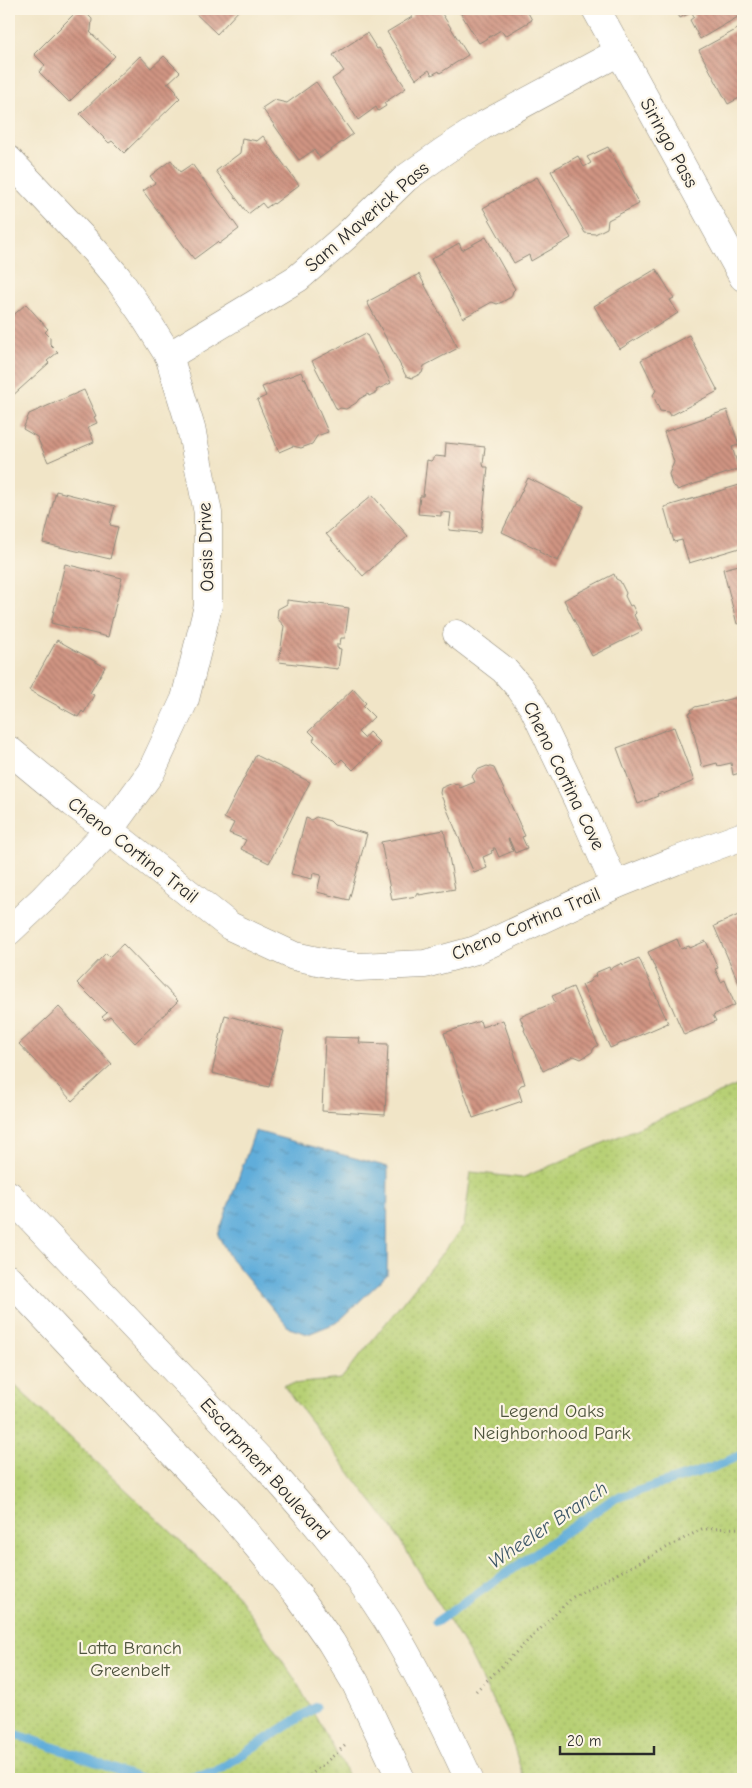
<svg xmlns="http://www.w3.org/2000/svg" width="752" height="1788" font-family="'Comic Neue',sans-serif">
  <style>
    .park { fill: url(#park-dots); stroke: #717e50 }
    .water { fill: url(#water-ripples); stroke: #466c82 }
    .lines { fill: none; stroke-linecap: round; stroke-linejoin: round }
    .stream { stroke: #61adda; stroke-width: 9 }
    .building { fill: url(#building-back-hatch) }
    .minor-casing { stroke: #8e8879; stroke-width: 29 }
    .secondary-casing { stroke: #8e8879; stroke-width: 29 }
    .path { stroke: #8e8879; stroke-width: 3; stroke-dasharray: 1 4; stroke-linecap: butt }
    .minor { stroke: #fff; stroke-width: 28 }
    .secondary { stroke: #fff; stroke-width: 28 }
    .labels { text-anchor: middle; dominant-baseline: central; stroke-width: 4.5; stroke-linejoin: round; paint-order: stroke }
    .street-label { font-size: 19px; fill: #2b2b2b; stroke: #fcf5e5 }
    .park-label { font-size: 19px; fill: #4e543e; stroke: #fcf5e5 }
    .water-label { font-size: 20px; font-style: italic; fill: #3e5868; stroke: #fcf5e5 }
  </style>
  <defs>
    <pattern id="park-dots" width="8" height="8" patternUnits="userSpaceOnUse" patternTransform="scale(1.25)"><rect width="8" height="8" fill="#b7d075"/><path d="M2 2h.1M6 6h.1" fill="none" stroke="#9eb365" stroke-width="1.8" stroke-linecap="round"/></pattern>
    <pattern id="water-ripples" width="26" height="14" patternUnits="userSpaceOnUse" patternTransform="scale(1.25)"><rect width="26" height="14" fill="#61adda"/><path d="M2 4q2-2 4 0t4 0M15 11q2-2 4 0t4 0" fill="none" stroke="#508db1"/></pattern>
    <pattern id="building-back-hatch" width="6" height="6" patternUnits="userSpaceOnUse" patternTransform="scale(1.25)"><rect width="6" height="6" fill="#d09482"/><path d="M-1 5l2 2M0 0l6 6M5-1l2 2" fill="none" stroke="#a9796b"/></pattern>
  </defs>
  <rect width="100%" height="100%" fill="#fcf5e5"/>
  <filter id="ink" filterUnits="userSpaceOnUse"><feTurbulence type="fractalNoise" baseFrequency=".02" numOctaves="2"/><feDisplacementMap in="SourceGraphic" scale="10" xChannelSelector="R" yChannelSelector="G"/><feConvolveMatrix kernelMatrix="1 2 1 2 8 2 1 2 1" color-interpolation-filters="sRGB"/></filter>
  <filter id="wash" filterUnits="userSpaceOnUse"><feTurbulence type="fractalNoise" baseFrequency=".0096" numOctaves="4" result="noise"/><feDisplacementMap in="SourceGraphic" scale="20" xChannelSelector="R" yChannelSelector="G"/><feGaussianBlur stdDeviation="1.12" result="paint"/><feColorMatrix in="noise" values="0 0 0 0 0 0 0 0 0 0 0 0 0 0 0 0 0 1.4 0 .05"/><feComposite in="paint" operator="in"/></filter>
  <g filter="url(#wash)">
    <rect width="100%" height="100%" fill="#f1e5c7"/>
    <g class="park">
      <polygon points="743,1083 743,1779 524,1779 511,1738 469,1653 395,1532 283,1385 341,1379 464,1226 471,1172 522,1178"/>
      <polygon points="9,1380 236,1593 294,1678 342,1763 349,1779 9,1779"/>
    </g>
    <polygon class="water" points="255,1131 388,1167 387,1275 338,1322 308,1334 289,1328 229,1256 218,1235"/>
    <g class="lines">
      <g class="stream">
        <polyline points="436,1622 613,1499 714,1467 743,1454"/>
        <polyline points="9,1732 88,1759 140,1779"/>
        <polyline points="178,1779 215,1772 316,1707"/>
      </g>
    </g>
    <g id="blocks">
      <g class="building">
        <polygon points="79,9 82,9 92,19 91,31 90,32 115,56 69,102 39,72 45,65 34,54"/>
        <polygon points="191,9 240,9 217,34"/>
        <polygon points="413,9 439,9 468,55 440,73 439,71 432,75 429,70 416,79 387,32 412,17"/>
        <polygon points="458,9 526,9 532,20 505,36 501,30 479,43"/>
        <polygon points="675,9 743,9 743,14 700,39 690,20 694,17 692,12 680,18"/>
        <polygon points="743,26 743,96 728,104 699,50"/>
        <polygon points="367,33 377,49 379,48 406,88 384,103 386,106 378,111 376,107 358,120 332,79 344,71 333,55"/>
        <polygon points="140,56 151,68 164,56 180,72 167,84 170,84 176,90 177,95 180,98 124,153 112,141 109,143 80,114"/>
        <polygon points="316,82 353,134 320,158 314,150 299,160 262,108 274,100 287,103"/>
        <polygon points="263,136 299,185 274,204 273,203 266,208 262,203 248,214 216,171 240,153 242,138 257,141"/>
        <polygon points="608,147 639,204 608,220 607,228 595,234 585,233 551,171 578,156 584,167 591,163 587,157"/>
        <polygon points="171,160 180,172 192,164 239,229 219,244 217,242 194,259 143,191 155,183 150,176"/>
        <polygon points="537,177 571,238 531,261 529,255 514,263 483,208"/>
        <polygon points="486,237 515,289 513,291 511,297 502,302 497,304 492,302 463,318 431,259 459,243 462,250"/>
        <polygon points="656,269 674,298 670,300 678,313 620,349 594,306"/>
        <polygon points="419,274 458,348 424,366 422,373 412,378 406,376 367,302"/>
        <polygon points="26,304 48,329 45,332 50,337 50,344 58,352 47,361 49,363 10,398 9,319"/>
        <polygon points="366,333 391,383 376,390 377,392 369,396 368,394 359,399 356,403 346,409 340,408 337,410 312,361"/>
        <polygon points="689,335 718,391 670,416 668,412 660,411 653,395 656,390 641,360"/>
        <polygon points="301,372 304,379 305,378 328,432 317,436 312,444 301,448 293,446 279,452 257,400 266,396 262,387"/>
        <polygon points="84,390 96,416 94,417 97,423 88,427 94,442 48,462 37,437 23,429 29,414"/>
        <polygon points="727,410 739,445 732,447 739,469 677,490 677,488 672,485 669,474 674,462 664,432"/>
        <polygon points="446,443 485,447 483,464 484,467 488,467 481,533 449,530 451,513 441,512 441,516 418,514 420,496 423,496 427,460 431,461 435,456 445,457"/>
        <polygon points="528,478 584,506 558,561 539,552 540,550 502,532"/>
        <polygon points="743,484 743,547 689,563 682,540 674,542 664,507"/>
        <polygon points="56,491 115,506 110,525 118,527 110,559 43,543"/>
        <polygon points="372,495 408,536 363,576 326,534"/>
        <polygon points="65,564 122,578 108,637 51,623"/>
        <polygon points="743,564 743,622 737,624 723,569"/>
        <polygon points="614,574 616,579 620,581 626,593 625,596 630,606 632,605 636,613 634,615 642,631 592,656 564,600"/>
        <polygon points="287,600 349,608 345,638 341,638 340,644 337,644 337,648 341,649 338,669 279,662 284,626 277,618 278,609 287,604"/>
        <polygon points="57,640 105,667 90,693 94,695 84,713 82,711 78,717 29,690"/>
        <polygon points="353,689 366,703 363,706 374,717 358,732 364,738 369,732 380,743 353,770 342,759 337,764 313,740 315,737 309,731"/>
        <polygon points="739,697 740,702 743,701 743,772 733,775 731,763 718,766 717,763 702,767 689,713 692,712 691,710 695,707"/>
        <polygon points="674,727 694,781 663,794 663,792 657,794 658,796 638,804 617,748"/>
        <polygon points="256,755 310,782 269,863 241,849 246,840 229,833 234,823 224,818"/>
        <polygon points="487,766 494,768 525,836 522,837 527,848 515,853 509,839 508,839 513,851 499,857 495,848 493,848 494,850 491,851 492,853 483,857 487,868 474,873 440,793 441,788 453,783 458,784 460,788 475,782 472,776 477,770"/>
        <polygon points="316,817 330,821 334,825 367,834 349,900 317,892 321,875 313,873 312,879 291,874 306,818 311,820"/>
        <polygon points="444,830 455,889 419,895 419,893 417,893 417,896 392,900 381,842"/>
        <polygon points="743,913 743,993 714,926"/>
        <polygon points="677,939 681,949 689,946 690,948 706,941 718,968 715,969 721,982 725,980 735,1005 713,1015 716,1021 684,1035 648,952"/>
        <polygon points="123,944 178,1001 135,1043 110,1016 105,1020 102,1017 107,1013 77,983 106,953 109,957"/>
        <polygon points="639,958 668,1023 610,1048 582,985 591,981 590,979 596,976 595,973 609,967 610,969 622,963 623,965"/>
        <polygon points="573,987 598,1045 594,1048 592,1052 581,1059 574,1056 543,1071 524,1030 525,1029 520,1017 555,1002 552,996"/>
        <polygon points="59,1007 112,1064 72,1101 19,1044"/>
        <polygon points="225,1015 284,1031 269,1087 212,1073"/>
        <polygon points="503,1020 525,1084 521,1085 518,1089 522,1101 473,1118 444,1033 480,1021 482,1027"/>
        <polygon points="325,1037 360,1038 359,1043 388,1044 385,1115 322,1111"/>
      </g>
    </g>
  </g>
  <g filter="url(#ink)">
    <use href="#blocks" fill-opacity="0" stroke="#8e8879" stroke-width="1"/>
    <g class="lines">
      <defs>
        <g id="minor">
          <polyline points="596,9 743,277"/>
          <polyline points="9,160 94,250 117,277 142,313 169,356 191,428 208,513 208,606 185,699 151,772 109,830 43,899 9,931"/>
          <polyline points="169,356 298,278 346,236 406,178 444,151 482,126 619,52"/>
          <polyline points="457,634 504,670 520,688 533,707 578,801 615,885"/>
          <polyline points="9,750 73,803 109,830 230,926 294,956 327,963 358,967 425,964 476,950 615,885 675,861 743,836"/>
        </g>
        <g id="secondary">
          <path d="M9 1195 262 1462C307 1512 351 1563 387 1620 418 1671 444 1725 469 1779"/>
          <polyline points="9,1279 232,1516 297,1594 331,1642 355,1682 401,1779"/>
        </g>
      </defs>
      <use href="#minor" class="minor-casing"/>
      <use href="#secondary" class="secondary-casing"/>
      <g class="path">
        <polyline points="9,1368 13,1361"/>
        <polyline points="476,1691 573,1597 702,1529 743,1528"/>
        <polyline points="306,1779 347,1744"/>
      </g>
      <use href="#minor" class="minor"/>
      <use href="#secondary" class="secondary"/>
    </g>
  </g>
  <g class="labels">
    <g class="street-label">
      <text transform="translate(669 143) rotate(61)">Siringo Pass</text>
      <text transform="translate(367 217) rotate(-41)">Sam Maverick Pass</text>
      <text transform="translate(206 547) rotate(-92)">Oasis Drive</text>
      <text transform="translate(564 776) rotate(64)">Cheno Cortina Cove</text>
      <text transform="translate(133 850) rotate(38)">Cheno Cortina Trail</text>
      <text transform="translate(526 924) rotate(-23)">Cheno Cortina Trail</text>
      <text transform="translate(265 1469) rotate(48)">Escarpment Boulevard</text>
    </g>
    <g class="park-label">
      <text x="552" y="1411">Legend Oaks<tspan x="552" dy="22">Neighborhood Park</tspan></text>
      <text x="130" y="1648">Latta Branch<tspan x="130" dy="22">Greenbelt</tspan></text>
    </g>
    <g class="water-label">
      <text transform="translate(548 1525) rotate(-34)">Wheeler Branch</text>
    </g>
  </g>
  <rect width="752" height="1788" fill="none" stroke="#fcf5e5" stroke-width="30"/>
  <path d="M560 1746v8h94v-8" fill="none" stroke="#2b2b2b" stroke-width="2.5"/>
  <text x="567" y="1746" font-size="15" fill="#2b2b2b" stroke="#fcf5e5" stroke-width="4" paint-order="stroke">20 m</text>
</svg>
